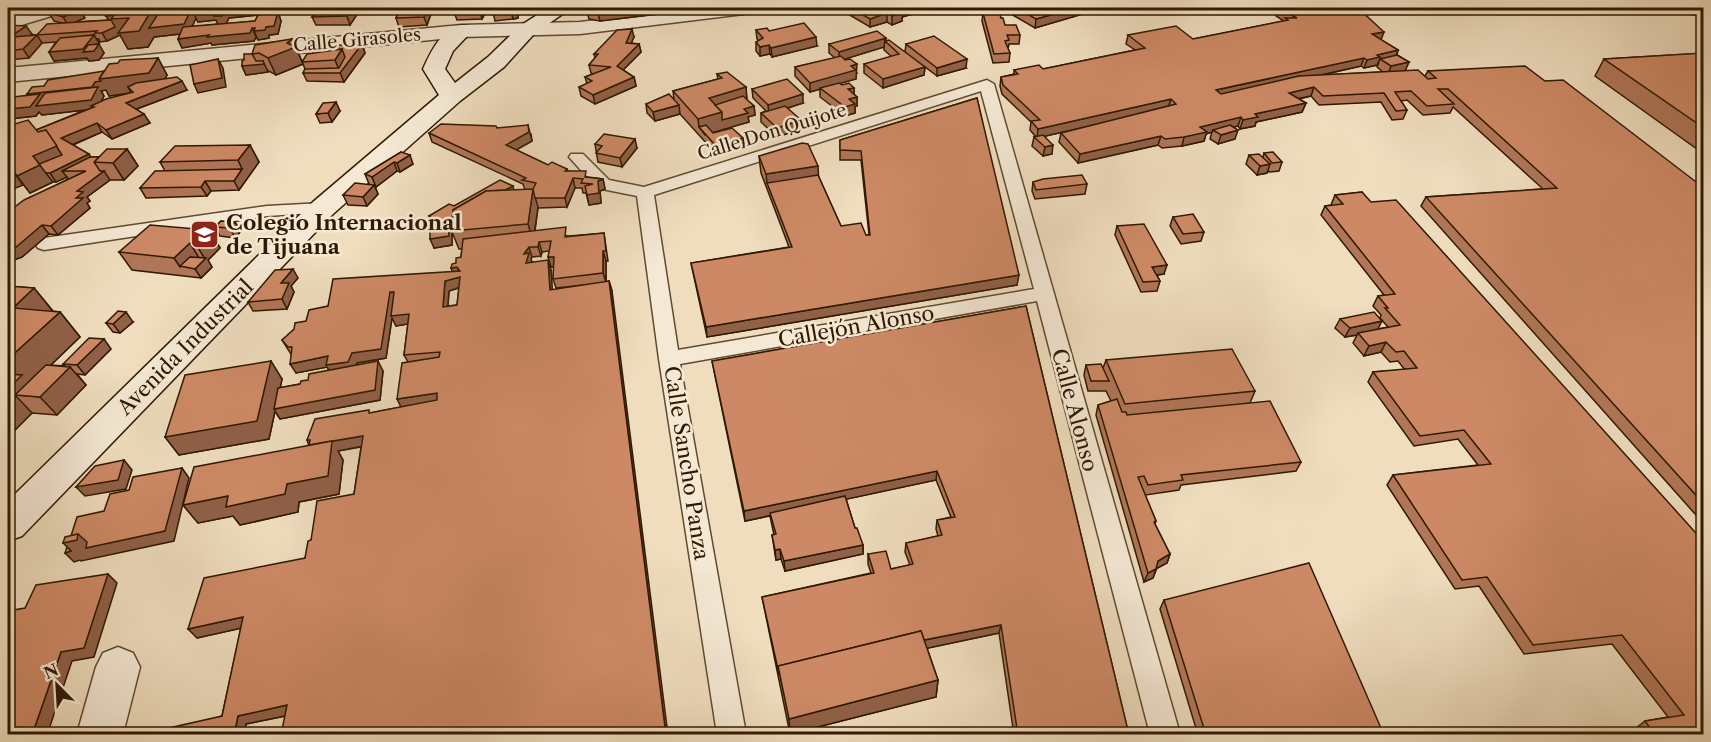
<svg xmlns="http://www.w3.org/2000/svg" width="1711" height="742" font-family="'Libre Caslon Text',serif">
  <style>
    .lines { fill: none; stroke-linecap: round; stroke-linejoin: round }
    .lane-casing { stroke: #604a30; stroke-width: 3 }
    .street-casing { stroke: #604a30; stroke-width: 3 }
    .secondary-casing { stroke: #301901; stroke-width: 3 }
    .lane { fill: #f5e9d5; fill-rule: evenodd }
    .street { fill: #f5e9d5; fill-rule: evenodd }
    .secondary { fill: #f5e9d5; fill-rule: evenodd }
    .wall { fill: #b07657; stroke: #301901; stroke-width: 1.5; fill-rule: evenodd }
    .shaded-wall { fill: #906047; stroke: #301901; stroke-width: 1.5 }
    .building { fill: #cd8965; stroke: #301901; stroke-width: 1.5; fill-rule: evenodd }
    .labels { text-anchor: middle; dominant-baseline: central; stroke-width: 5; stroke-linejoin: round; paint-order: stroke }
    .far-street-label { font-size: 18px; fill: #301901; stroke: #f5e9d5 }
    .poi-label { font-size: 21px; font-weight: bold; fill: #301901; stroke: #f5e9d5; text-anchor: start }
    .street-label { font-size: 21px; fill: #301901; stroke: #f5e9d5 }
  </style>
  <rect width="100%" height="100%" fill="#efddbe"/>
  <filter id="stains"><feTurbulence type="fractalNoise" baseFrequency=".00333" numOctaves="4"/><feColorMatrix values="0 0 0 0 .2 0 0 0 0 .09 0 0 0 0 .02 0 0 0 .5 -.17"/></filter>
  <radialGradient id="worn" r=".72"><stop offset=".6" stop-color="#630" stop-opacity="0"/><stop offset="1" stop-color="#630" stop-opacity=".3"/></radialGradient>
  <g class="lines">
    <defs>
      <g id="lane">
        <path d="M987 80 994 84 1180 734H1150L1037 301 680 364 746 734H717L659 359 637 196 597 188 569 157 571 154H583L609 180 644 187ZM981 91 1034 289 678 350 654 195Z"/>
        <polygon points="323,203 329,204 332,208 329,212 267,216 44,250 38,248 35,244 38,240 44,238 267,206"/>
      </g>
      <g id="street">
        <polygon points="38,8 68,8 65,12 8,29 8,17"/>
        <polygon points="697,8 754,8 751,12 744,14 580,34 461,37 8,82 8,68 461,25 580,22"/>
        <polygon points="118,647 133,653 140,667 123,734 77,734 96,667 103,653"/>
      </g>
      <path id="secondary" d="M548 8H571L534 34 504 67 460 101 333 214 22 536 8 541V501L313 202 439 95 423 69C431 51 445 21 469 26L472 31 453 51 445 69 455 83 488 57 520 26Z"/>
    </defs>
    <use href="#lane" class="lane-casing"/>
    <use href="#street" class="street-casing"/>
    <use href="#secondary" class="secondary-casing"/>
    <use href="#lane" class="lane"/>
    <use href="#street" class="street"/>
    <use href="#secondary" class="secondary"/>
  </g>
  <g class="wall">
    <polygon points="321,8 346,8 356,16 350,25 316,25 312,17"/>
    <polygon points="391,8 433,8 427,25 399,27 396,18 400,8"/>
    <polygon points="457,8 488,8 482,19 457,20 454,12"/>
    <polygon points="493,8 530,8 519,9 518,18 513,19 495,21 493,12"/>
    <polygon points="586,8 666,8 666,13 600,21 589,19"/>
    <polygon points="848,8 927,8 927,10 902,17 902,21 892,25 887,22 870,27 848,14"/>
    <polygon points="1012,8 1103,8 1035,28 1011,14"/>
    <path d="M1278 8 1381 40 1398 50 1397 55 1409 62 1405 70 1425 76 1428 71 1545 81 1704 188V524L1421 206 1426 197 1543 189 1453 107 1450 113 1423 115 1407 100 1401 101 1407 110 1403 119 1392 120 1381 102 1319 105 1311 96 1299 99 1306 103 1302 112 1256 122 1255 126 1240 129 1238 126 1234 127 1235 139 1218 144 1210 139 1212 132 1206 134 1204 141 1182 146 1162 148 1158 145 1078 163 1059 142 1061 133 1080 128 1045 136 1052 154 1043 156 1032 146 1034 137H1036L1030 130 1031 122 1002 94 1000 86 1001 77 1014 74V70L1043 69 1135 50 1126 44 1128 35 1193 39 1284 21 1276 16ZM1379 62 1377 67 1383 72 1322 75 1361 66 1364 68 1377 65Z"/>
    <polygon points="1647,8 1704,8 1704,10 1701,10 1698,15 1655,12"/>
    <path d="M278 12 281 21 278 34 269 35V38L258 40 256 37 254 41 212 45 211 43 182 48 178 39 180 34 154 37 148 47 128 49 120 35 107 41 100 42 99 39H97L99 43 98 44 104 53 99 60 89 61 87 58 54 61 49 52 56 42 42 43 29 58 8 60V25L32 34 30 35H37L62 23 54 21 49 13 85 18 74 22 109 20 106 16 258 15ZM258 15 255 21 226 24 229 18ZM195 16 198 22 216 20 218 24 192 27 196 18Z"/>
    <polygon points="983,13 1001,18 1005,25 1020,35 1019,44 1009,44 1008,49 1010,53 1009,62 993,63 982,21"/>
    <polygon points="756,30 769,31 817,46 772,57 770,54 760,56 756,51 756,42 759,41 757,39"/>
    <polygon points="634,37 631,43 639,44 641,52 623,70 634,77 636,86 595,104 581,96 579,87 587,84 585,77 593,74 591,73 589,65 595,58 594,54"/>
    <polygon points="292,39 302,61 312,54 311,52 362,44 365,53 344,82 307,81 303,73 305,69 303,64 276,75 267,70 268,72 246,75 242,66 244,60 252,54"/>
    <polygon points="886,41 905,52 906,44 966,68 937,76 925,67 924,75 883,88 864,73 864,64 892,57 884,50 884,47 844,59 857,73 856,73 856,79 839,83 842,85 854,88 854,94 857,97 857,106 855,106 855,113 845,116 820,97 820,89 810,92 795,76 795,67 835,58 829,53 829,44"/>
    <polygon points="1704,53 1704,154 1595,76 1604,59"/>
    <path d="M158 58 167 75 165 79 187 90 137 109 150 123 112 139 102 132 73 145 91 157H99L127 149 138 166 124 180H110L87 197 90 201 87 203 90 208 58 235 49 234 22 257 8 262V212L68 179 67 177 56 182H53L30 193 20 180 23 185 8 191V126L36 130 85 110 42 115 39 112 36 116 9 119 8 120V100L28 95 27 94 44 86ZM106 90 109 96 125 94 101 102 104 96 101 91Z"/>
    <polygon points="717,74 746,87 747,100 754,106 755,115 748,117 749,122 712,132 743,138 744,147 717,155 680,114 655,121 647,113 646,104 674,100 673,91 718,79"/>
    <polygon points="752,89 803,103 788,108 801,129 777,137 761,122 761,113 766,111 753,98"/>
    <polygon points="977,98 1017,285 707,337 691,263 789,247 761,173 759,156 818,175 841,226 866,235 869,235 861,160 840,160 840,140"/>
    <polygon points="340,111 332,122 320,123 316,114"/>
    <path d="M497 128 531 134 532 141 516 150 548 165 567 169 568 171 588 177 603 179 605 189 600 191 601 203 589 205 586 193H583L582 188H575L567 207 538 208 535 231 569 236 604 233 608 261H606V282L609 281 612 291 285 716 246 724 244 735H167L222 716 241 628 197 638 305 558 311 540 354 494 361 447 338 451 343 460 339 494 299 502 298 512 240 525 233 516 198 523 183 505 309 446 307 440 371 413 401 407 408 362 404 355 408 324 396 326 392 318 386 358 357 363 356 365 383 371 380 400 280 419 275 411 269 439 179 455 165 437 282 379 280 388 300 384 329 370 327 367 296 373 291 354 282 340 306 321 328 306 453 272 456 263 461 257 462 249H459L452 232V245L434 248 433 225 429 216 454 206 514 190H525L523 184 432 142 429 133ZM549 251 551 267H554L553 279 556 288 584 285 552 290 551 270 532 262 531 259 532 257 541 256 542 252ZM459 288 457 305 448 306 449 291Z"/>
    <polygon points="595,144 637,148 622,167 598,162"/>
    <polygon points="250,145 259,162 239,190 211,191 207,196 146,198 140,188 165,171 160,162"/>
    <polygon points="401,152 413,164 400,172 397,171 376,187 375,186 378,194 367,206 348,205 343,195 370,184 369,184 365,174"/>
    <polygon points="1264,153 1282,162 1279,171 1269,172 1268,170 1267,173 1257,175 1246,164 1249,155 1263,157"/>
    <polygon points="1033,182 1087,184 1085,194 1035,199 1032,191"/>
    <polygon points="1362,192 1704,735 1638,735 1635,729 1645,721 1668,717 1612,644 1524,654 1479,586 1455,589 1387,485 1393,475 1478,465 1458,439 1414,446 1368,382 1373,372 1405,370 1398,361 1390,362 1381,352 1364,356 1353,343 1357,335 1345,337 1335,328 1340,319 1378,329 1388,327 1380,318 1381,315 1373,306 1378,296 1384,295 1321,215 1325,206 1331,205 1335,195"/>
    <polygon points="1173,217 1204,232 1201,241 1181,244 1170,226"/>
    <polygon points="221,221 241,231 235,238 220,236 215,227"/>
    <polygon points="1117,226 1164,274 1157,275 1160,281 1157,291 1141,292 1115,235"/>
    <polygon points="209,230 220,248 208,260 212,267 201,278 132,270 119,252"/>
    <polygon points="298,278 291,286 294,292 287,309 253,311 248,302"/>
    <polygon points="8,286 34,288 53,311 60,312 80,337 51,365 65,366 63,364 111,349 85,375 77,374 86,385 57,415 32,413 8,437"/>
    <polygon points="1026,306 1129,735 1014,735 999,633 927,648 938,680 936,697 790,734 762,597 871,573 868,564 868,554 891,569 910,565 905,552 906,543 938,536 936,529 937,520 951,517 936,480 846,499 855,528 863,545 863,554 785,571 781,559 776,560 772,535 774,535 770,516 745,521 712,361"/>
    <polygon points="133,322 120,333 113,332 106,323"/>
    <polygon points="1106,360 1255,391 1250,403 1301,462 1296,471 1181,485 1179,490 1145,495 1156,521 1155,524 1170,554 1167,563 1157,568 1153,578 1144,582 1096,415 1098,405 1111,401 1106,391 1088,391 1084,375 1086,365 1103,368"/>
    <polygon points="1164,600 1384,735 1198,735 1160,609"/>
  </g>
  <g class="shaded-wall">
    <polygon points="153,8 178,9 190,8 259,8 258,15 229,18 226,24 218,25 216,20 198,22 195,16 196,18 189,33 154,37 148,47 128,49 120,35 107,41 102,33 111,24 106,16"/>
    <polygon points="274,8 303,8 276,11"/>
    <polygon points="344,8 346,8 348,14 353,8 356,16 350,25"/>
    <polygon points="427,8 433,8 427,25 424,17"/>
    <polygon points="481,8 488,8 482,19 480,11"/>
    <polygon points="516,8 530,8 519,9 518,18 513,19 511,11"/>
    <polygon points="640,8 666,8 666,13 600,21 598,13"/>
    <polygon points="675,8 693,8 693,10 675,12"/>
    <polygon points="908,8 927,8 927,10 902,17 902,21 892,25 892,16 899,10"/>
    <polygon points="1076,8 1103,8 1035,28 1036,19"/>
    <polygon points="80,10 85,18 68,25 63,17"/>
    <polygon points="278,12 281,21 278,34 269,35 269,38 258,40 254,31 266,27"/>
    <polygon points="887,13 887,22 870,27 870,19"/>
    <polygon points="26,26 32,34 8,50 8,38"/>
    <polygon points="252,28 256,37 254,41 212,45 211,43 182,48 178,39"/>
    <polygon points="632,29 634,37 628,51 626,43"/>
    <polygon points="1384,32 1381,40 1372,34"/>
    <polygon points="37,35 42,43 29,58 23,49"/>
    <polygon points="94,35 99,43 93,51 99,44 104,53 99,60 89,61 87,58 54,61 49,52"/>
    <polygon points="816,37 817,46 772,57 771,48"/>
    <polygon points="886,38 886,43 885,41 884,47 839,61 839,52"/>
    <polygon points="292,39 303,64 276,75 268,58 287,43"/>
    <polygon points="362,44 365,53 344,82 335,60 342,49"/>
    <polygon points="639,44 641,52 619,74 617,66"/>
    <polygon points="769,45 770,54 760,56 760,47"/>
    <polygon points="1398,50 1395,59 1380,59 1377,65 1364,68 1367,60 1377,55"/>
    <polygon points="158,58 167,75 159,90 128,87 131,93 109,96 106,90 101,91 104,96 97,109 91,106 94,109 42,115 39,112 36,116 9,119 8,120 8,109 33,103 27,94 95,82 99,79"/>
    <polygon points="1364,58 1361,66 1213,99 1216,90"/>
    <polygon points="218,59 223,68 226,87 198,93 194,84"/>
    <polygon points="967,59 966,68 937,76 937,68"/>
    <polygon points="263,61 268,72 246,75 242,66"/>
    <polygon points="1409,62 1405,71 1388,74 1391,66"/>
    <polygon points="857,64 856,79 810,92 810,83"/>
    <polygon points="925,67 924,75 883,88 883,79"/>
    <polygon points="634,77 636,86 595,104 593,95"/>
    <polygon points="182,81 187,90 131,111 126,103"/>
    <polygon points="746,87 747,104 744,109 754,106 755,115 748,117 749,122 705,135 699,127 698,119 709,98"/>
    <polygon points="1314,87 1311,96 1286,101 1289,93"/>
    <polygon points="854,88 854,97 848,89"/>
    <polygon points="803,94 803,103 769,114 768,105"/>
    <polygon points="857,97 857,106 855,106 855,113 845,116 845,107 849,99"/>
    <polygon points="1171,99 1168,108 1037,138 1038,129"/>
    <polygon points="336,102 340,111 332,122 328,113"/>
    <polygon points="1306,103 1302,112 1256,122 1255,126 1240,129 1243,120 1255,114"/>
    <polygon points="679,105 680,114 655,121 653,112"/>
    <polygon points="144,114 150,123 112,139 106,130"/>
    <polygon points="1241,117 1238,126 1216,132 1213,130 1212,132 1206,134 1204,141 1182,146 1184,137 1200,127"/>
    <polygon points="801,120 801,129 777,137 777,128"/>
    <polygon points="97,123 102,132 67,147 61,138"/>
    <polygon points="528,125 532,141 509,154 506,145"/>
    <polygon points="1238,130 1235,139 1218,144 1221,135"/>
    <polygon points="1161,136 1158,145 1078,163 1080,154"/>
    <polygon points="51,138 69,164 46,173 53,182 30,193 17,176 33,156"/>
    <polygon points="743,138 744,147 717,155 716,146"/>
    <polygon points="635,139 637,148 622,167 620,158"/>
    <polygon points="250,145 259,162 239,190 234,181 242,169 238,160"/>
    <polygon points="1053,145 1052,154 1043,156 1045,147"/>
    <polygon points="127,149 138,166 124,180 113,163"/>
    <polygon points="89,154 95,164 62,171 67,177 56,182 50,173"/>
    <polygon points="410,155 413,164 400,172 397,163"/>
    <polygon points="394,162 397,171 376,187 372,177"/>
    <polygon points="1270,164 1267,173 1257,175 1260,166"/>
    <polygon points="818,166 819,184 767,183 766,174"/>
    <polygon points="104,171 110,180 87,197 90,201 87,203 90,208 58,235 51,226 76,198 77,191"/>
    <polygon points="16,175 23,185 8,191 8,179"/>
    <polygon points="573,178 575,188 567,207 565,198"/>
    <polygon points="603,179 605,189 600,191 601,203 589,205 587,195 598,181"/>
    <polygon points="205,181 211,191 207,196 201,187"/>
    <polygon points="374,185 378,194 367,206 363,197"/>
    <polygon points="513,186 515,195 452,231 452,245 434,248 430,239 448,223"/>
    <polygon points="533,189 538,207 533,242 528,224"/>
    <polygon points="235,222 241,231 235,238 230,228"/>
    <polygon points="42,225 49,234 22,257 8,262 8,250"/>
    <polygon points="209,230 220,248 208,260 212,267 201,278 195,269 205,259 195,243"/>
    <polygon points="539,242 542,252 541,256 538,247"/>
    <polygon points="190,243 201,261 180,267 174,258"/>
    <polygon points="529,247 532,257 531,259 532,262 529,273 524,254"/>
    <polygon points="603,251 606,261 606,282 603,273"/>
    <polygon points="548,257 554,257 557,266 551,267"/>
    <polygon points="548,260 551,270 553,300 550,290"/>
    <polygon points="1167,265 1164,274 1149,276 1152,267"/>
    <polygon points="457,267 461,276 455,277 451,268"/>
    <polygon points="293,269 298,278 291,286 294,292 287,309 282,299 281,283"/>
    <polygon points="1019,275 1017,285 707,337 706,327"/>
    <polygon points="460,277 463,286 449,291 447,316 443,307 445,281"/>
    <polygon points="609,281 612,291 668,735 666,735"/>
    <polygon points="34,288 55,314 13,308"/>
    <polygon points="390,292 394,292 409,314 413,323 396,326 392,318 386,358 357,363 353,372 332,375 327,367 296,373 290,364 328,356 352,353"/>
    <polygon points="60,312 80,337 30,385 70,367 86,385 57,415 40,397 15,395 32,413 8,437 8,359"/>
    <polygon points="126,312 133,322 120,333 113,324"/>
    <polygon points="1382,321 1377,331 1358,333 1357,335 1345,337 1350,328"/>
    <polygon points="104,339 111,349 85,375 77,365"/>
    <polygon points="1386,342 1381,352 1364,356 1369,346"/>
    <polygon points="271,361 282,379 276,409 378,361 383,371 380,400 280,419 275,411 269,439 179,455 165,437"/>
    <polygon points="437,393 441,402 402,409 397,399"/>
    <polygon points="363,436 368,445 338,451 343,460 339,494 299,502 298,512 240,525 233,516 198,523 183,505 287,484 309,445"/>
    <polygon points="124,460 132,470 126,489 85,496 76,487"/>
    <polygon points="182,468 189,478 174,541 81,561 80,560 74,562 65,553 71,551 63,543"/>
    <polygon points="937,471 936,480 745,521 744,511"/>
    <polygon points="863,545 863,554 785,571 784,561"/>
    <polygon points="780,549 781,559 776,560 775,550"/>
    <polygon points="1170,554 1167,563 1154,570 1158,561"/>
    <polygon points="1156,569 1153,578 1144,582 1148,573"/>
    <polygon points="108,574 117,583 94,657 72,661 47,735 32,735 61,652"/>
    <polygon points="243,617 251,626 197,638 188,629"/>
    <polygon points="1001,625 999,633 919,650 920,641"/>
    <polygon points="938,680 936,697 790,734 789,719"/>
    <polygon points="287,705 295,714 246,724 244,735 234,735 238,716"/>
  </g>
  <g class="building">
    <polygon points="62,8 72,8 80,10 63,17 49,13"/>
    <polygon points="112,8 120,8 114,15 106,16"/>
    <polygon points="120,8 153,8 139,31 118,33 129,18 111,19"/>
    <polygon points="153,8 191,8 178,9 176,12 191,10 184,24 149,28 160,11 151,12"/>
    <polygon points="321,8 353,8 347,16 312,17"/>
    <polygon points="401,8 427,8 424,17 396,18"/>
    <polygon points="457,8 481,8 480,11 454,12"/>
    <polygon points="493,8 516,8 516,10 511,11 493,12"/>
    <polygon points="586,8 640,8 598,13 587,10"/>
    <polygon points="850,8 908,8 899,10 902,13 892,16 887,13 870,19"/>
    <polygon points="998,8 1001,18 1003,18 1005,25 1016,25 1020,35 1007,35 1009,40 1005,41 1010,53 994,54 983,13"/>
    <polygon points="1016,8 1076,8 1036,19"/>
    <polygon points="1278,8 1328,8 1334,11 1358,8 1384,32 1372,34 1398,50 1377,55 1380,57 1367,60 1364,58 1216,90 1221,94 1299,76 1418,70 1428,79 1436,78 1428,71 1525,66 1545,81 1563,80 1704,188 1704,504 1426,197 1557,188 1448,89 1438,89 1454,104 1427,106 1411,91 1395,92 1407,110 1396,111 1384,93 1323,96 1314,87 1289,93 1306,103 1255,114 1258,117 1243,120 1241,117 1200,127 1207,132 1184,137 1165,139 1161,136 1080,154 1061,133 1176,104 1171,99 1038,129 1031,121 1040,120 1003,85 1001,77 1018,74 1014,70 1039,65 1043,69 1145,48 1128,35 1176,26 1193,39 1288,20 1285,18 1297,18"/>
    <polygon points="225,10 222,16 214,16 217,11"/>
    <polygon points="278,12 274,26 266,27 265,30 254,31 255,28 252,28 250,33 207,37 209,35 178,39 183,27 255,21 258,15"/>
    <polygon points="111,20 115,27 102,33 95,33 97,31 37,35 47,24"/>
    <polygon points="804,23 816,37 771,48 769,45 760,47 756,42 763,38 756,30 767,28 769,31"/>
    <polygon points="8,25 26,26 8,38"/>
    <polygon points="632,29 626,43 639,44 617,66 634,77 593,95 579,87 592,81 585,77 611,67 589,65 598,54 594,54 617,30"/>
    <polygon points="877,31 886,38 839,52 829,44"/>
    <polygon points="37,35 23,49 8,51 8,42 13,37"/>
    <polygon points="94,35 83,49 49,52 60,38"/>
    <polygon points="934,36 967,59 937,68 906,44"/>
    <polygon points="292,39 287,43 296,47 268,58 259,53 252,54 255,45"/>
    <polygon points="889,40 925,67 883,79 864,64 899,54 885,41"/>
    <polygon points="99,44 94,51 83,52 88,45"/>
    <polygon points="362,44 340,73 303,73 305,69 339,68 345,57 342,49 317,53 318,52 311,52 314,48 321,46"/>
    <polygon points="342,49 335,60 302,62 307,54"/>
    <polygon points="1704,53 1704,128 1604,59"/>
    <polygon points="244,54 252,54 256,61 263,61 264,64 242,66 242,61 244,60"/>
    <polygon points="1397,55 1409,62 1391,66 1380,59"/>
    <polygon points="841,56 845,60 850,59 857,64 851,66 856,70 810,83 795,67"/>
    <polygon points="158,58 149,73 99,79 109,64 118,63 120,60"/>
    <polygon points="218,59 222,78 194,84 190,65"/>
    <polygon points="104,71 99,79 101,81 95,82 92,87 27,94 32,87 44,86 48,80"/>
    <polygon points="727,72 746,87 709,98 722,112 698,119 673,91 722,78 717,74"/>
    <polygon points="177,77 182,81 126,103 144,114 106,130 97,123 61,138 89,154 50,173 46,173 39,164 62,155 46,130 38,132 36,130 94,107 91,106 106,99 133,92 128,87 136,83"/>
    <polygon points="787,79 803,94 768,105 752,89"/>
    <polygon points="839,83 842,85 849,83 854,88 848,89 857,97 849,99 855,104 845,107 820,88"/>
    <polygon points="98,87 91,100 36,106 45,93"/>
    <polygon points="40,94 30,107 8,109 8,100 11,99 13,97"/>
    <polygon points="669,94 679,105 653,112 646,104"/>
    <polygon points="743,96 754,106 744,109 748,113 722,120 722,112 715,105"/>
    <polygon points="977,98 1019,275 706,327 691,263 792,247 767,183 818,175 841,226 861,223 866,235 870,235 861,151 840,150 840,140"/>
    <polygon points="336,102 328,113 316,114 323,103"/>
    <polygon points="785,106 801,120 777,128 761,113"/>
    <polygon points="28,120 38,132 46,130 57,146 33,156 40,165 17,176 8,164 8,126"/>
    <polygon points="441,124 496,126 497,128 528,125 529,132 506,145 548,165 552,162 567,169 565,171 586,171 585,177 603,179 598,181 599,193 587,195 585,186 593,184 581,183 583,179 573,178 565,198 535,198 533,189 536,183 522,180 526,178 429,133"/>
    <polygon points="706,125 713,133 732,128 743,138 716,146 699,127"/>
    <polygon points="1230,125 1238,130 1221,135 1213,130"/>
    <polygon points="604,134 635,139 620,158 596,153 602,146 595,144"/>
    <polygon points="1043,135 1053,145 1045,147 1034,137"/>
    <polygon points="802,143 808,144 818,166 766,174 759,156"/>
    <polygon points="250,145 238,160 160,162 175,146"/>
    <polygon points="107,149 127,149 113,163 94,162"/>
    <polygon points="401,152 410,155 397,163 394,162 372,177 365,174"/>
    <polygon points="1273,152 1282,162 1272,163 1264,153"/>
    <polygon points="1259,154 1270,164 1260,166 1249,155"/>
    <polygon points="90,157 99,157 94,162 100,171 104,171 77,191 83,192 76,198 83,198 51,226 42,225 15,248 8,250 8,222 11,219 8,219 8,212 24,200 86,171 62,171"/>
    <polygon points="8,164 16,175 8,179"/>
    <polygon points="242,169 234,181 205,181 201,187 140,188 155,171"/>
    <polygon points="1082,175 1087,184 1036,190 1033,182 1043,179"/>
    <polygon points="500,180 513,186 505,190 486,191 453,210 452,221 448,223 449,236 430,239 430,225 443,223 429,216 449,204 454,206"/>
    <polygon points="355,183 374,185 363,197 343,195"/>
    <polygon points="533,189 528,224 452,231 453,210 486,191"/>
    <polygon points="1362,192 1371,202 1396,200 1704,542 1704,735 1655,735 1645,721 1684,715 1622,635 1533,645 1487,577 1462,580 1393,475 1491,464 1464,430 1420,436 1373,372 1417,368 1404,351 1396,352 1386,342 1369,346 1358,333 1400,325 1385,308 1388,308 1378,296 1395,294 1325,206 1343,204 1335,195"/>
    <polygon points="1193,214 1204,232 1183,234 1173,217"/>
    <polygon points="221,221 235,222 230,228 215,227"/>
    <polygon points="1144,224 1167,265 1152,267 1160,281 1143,282 1117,226"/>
    <polygon points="150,225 209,230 195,243 190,243 174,258 119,252"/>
    <path d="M566 227 565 237 604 233 606 251H603V273L553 279 554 257H548L551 241 539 242 538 247H529L524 254 529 253 526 263 548 260 550 290 609 281 666 735H281L287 705 238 716 234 735H167L169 728 222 716 243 617 188 629 204 578 305 558 308 541 311 540 317 501 354 494 363 436 309 445 310 440H307L315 419 369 410V413L437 400V393L397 399 402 363 439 357 440 352 404 355 409 314 391 316 394 292H390L381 349 352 353 348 362 326 365 328 356 290 364 292 347H288L282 340 294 329 295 323 306 321 309 310 328 306 333 279 460 271 457 267 451 268 452 264 456 263V258L461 257 463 239ZM460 277 457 305 443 307 445 281Z"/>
    <polygon points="190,257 206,258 195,269 180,266"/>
    <polygon points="293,269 281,283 289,283 282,299 248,302 275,270"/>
    <polygon points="8,286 34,288 13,308 60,312 8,359"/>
    <polygon points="1026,306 1129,735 1018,735 1001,625 924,640 921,631 778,666 779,674 762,597 874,573 868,554 886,551 891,569 913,564 906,543 942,535 937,520 955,517 937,471 744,511 712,361"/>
    <polygon points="118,311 126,312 113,324 106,323"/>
    <polygon points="1374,312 1382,321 1350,328 1340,319"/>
    <polygon points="89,338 104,339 77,365 63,364"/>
    <polygon points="1232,349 1255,391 1125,404 1106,360"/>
    <polygon points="271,361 257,421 165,437 185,375"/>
    <polygon points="378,361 375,390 274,409 278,388 300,384 301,381 308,380 309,374"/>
    <polygon points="1101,364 1109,381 1091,381 1086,365"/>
    <polygon points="46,365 70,367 40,397 15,395"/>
    <polygon points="8,374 22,375 8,389"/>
    <polygon points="1117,399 1122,412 1126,412 1127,415 1270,401 1301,462 1181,475 1183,480 1148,485 1144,476 1138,477 1156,521 1154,522 1170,554 1158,561 1156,569 1148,573 1098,405"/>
    <polygon points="332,441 328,476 287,484 285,494 226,507 228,496 183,505 194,467"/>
    <polygon points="124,460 118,480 76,487 95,466"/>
    <polygon points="182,468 165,531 86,548 87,542 78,534 71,536 77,517 104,511 110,494 129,490 133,477"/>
    <polygon points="845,496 855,528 857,528 863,545 784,561 780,549 775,550 772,535 776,534 770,513"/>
    <polygon points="78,534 77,540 63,543 65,537"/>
    <polygon points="67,547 71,551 65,553"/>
    <polygon points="1309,563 1384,735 1206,735 1164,600"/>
    <polygon points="108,574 84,648 61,652 32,735 8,735 8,611 25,608 36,585"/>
    <polygon points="921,631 938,680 789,719 778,666"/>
  </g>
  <defs>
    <symbol id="university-square" viewBox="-11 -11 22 22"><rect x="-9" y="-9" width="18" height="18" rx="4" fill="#8f2418" stroke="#f5e9d5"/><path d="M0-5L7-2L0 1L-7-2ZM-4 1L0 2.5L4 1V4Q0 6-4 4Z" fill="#fff"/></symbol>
  </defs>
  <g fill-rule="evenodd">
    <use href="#university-square" x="188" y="218" width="33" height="33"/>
  </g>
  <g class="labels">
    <g class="far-street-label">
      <text transform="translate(357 40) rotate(-5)">Calle Girasoles</text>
      <text transform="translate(772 132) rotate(-17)">Calle Don Quijote</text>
    </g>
    <g class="poi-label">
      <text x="226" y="222">Colegio Internacional<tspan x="226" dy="24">de Tijuana</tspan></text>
    </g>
    <g class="street-label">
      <text transform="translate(856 326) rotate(-10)">Callejón Alonso</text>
      <text transform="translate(185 347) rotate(-45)">Avenida Industrial</text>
      <text transform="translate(1075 410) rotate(75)">Calle Alonso</text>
      <text transform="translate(687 463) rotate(81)">Calle Sancho Panza</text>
    </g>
  </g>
  <rect width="1711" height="742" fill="none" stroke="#efddbe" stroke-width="30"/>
  <rect x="9" y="9" width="1693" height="724" fill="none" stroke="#301901" stroke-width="3"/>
  <rect x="15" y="15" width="1681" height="712" fill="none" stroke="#301901" stroke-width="1.5"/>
  <g transform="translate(57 685) rotate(336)" stroke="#f5e9d5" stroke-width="4.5" paint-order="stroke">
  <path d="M0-4.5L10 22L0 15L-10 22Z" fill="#301901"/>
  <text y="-9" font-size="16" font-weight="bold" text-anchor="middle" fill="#301901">N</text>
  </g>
  <rect width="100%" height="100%" filter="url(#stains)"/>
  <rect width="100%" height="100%" fill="url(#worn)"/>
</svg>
